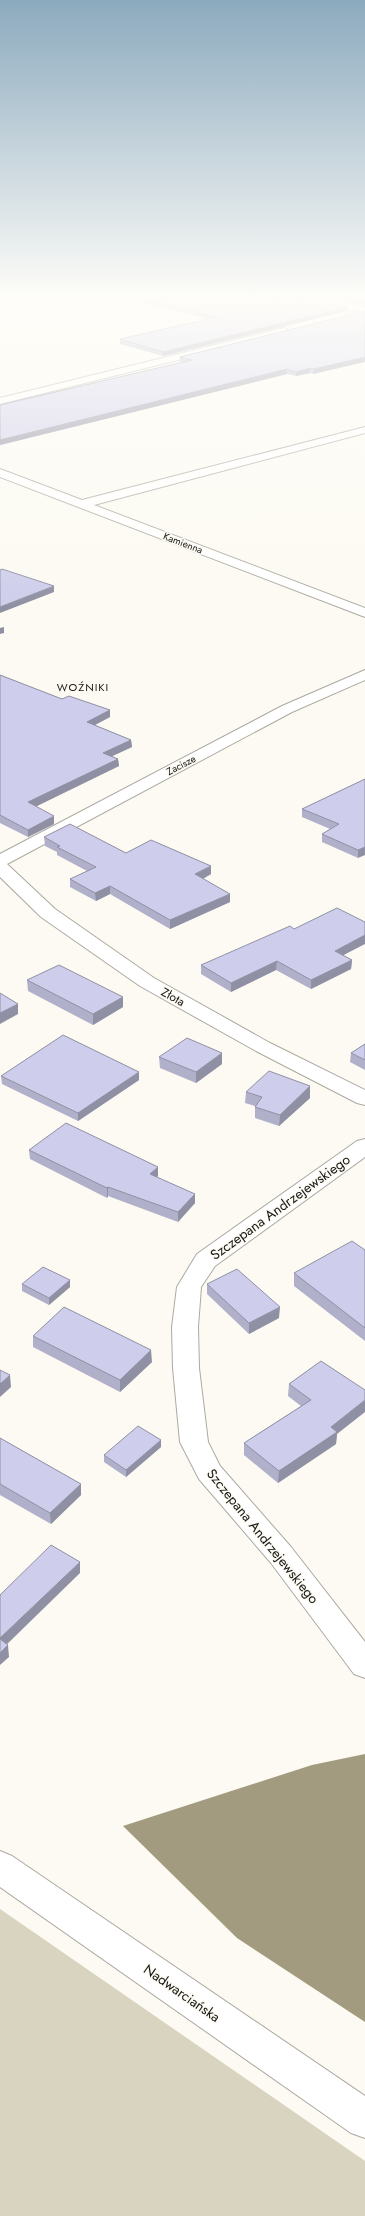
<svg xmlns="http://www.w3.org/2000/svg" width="365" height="2216" font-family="Jost,sans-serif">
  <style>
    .green { fill: #d9d4bf }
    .water { fill: #a29b7f }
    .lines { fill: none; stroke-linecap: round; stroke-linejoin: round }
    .minor-casing { stroke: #aba9a1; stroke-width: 2 }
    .minor { fill: #fff; fill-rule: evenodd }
    .wall { fill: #b1b0ca }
    .shaded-wall { fill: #9090a4 }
    .building { fill: #cecdeb; stroke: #9090a4 }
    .labels { text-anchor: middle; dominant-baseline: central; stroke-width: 3; stroke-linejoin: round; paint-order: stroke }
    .far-street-label { font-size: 10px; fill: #161613; stroke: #fcfaf2 }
    .far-neighbourhood-label { font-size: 11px; letter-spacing: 1px; fill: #161613; stroke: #fcfaf2 }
    .street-label { font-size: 12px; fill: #161613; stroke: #fcfaf2 }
    .near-street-label { font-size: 14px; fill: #161613; stroke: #fcfaf2 }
  </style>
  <rect width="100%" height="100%" fill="#fcfaf2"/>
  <polygon class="green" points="0,1909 365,2161 365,2216 0,2216"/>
  <polygon class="water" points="365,1754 365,2022 237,1938 123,1826 312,1765"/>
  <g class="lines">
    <defs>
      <g id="minor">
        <polygon points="280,297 302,297 365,306 365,312 284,300"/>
        <polygon points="284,328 287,329 287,333 0,404 0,398"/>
        <polygon points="365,427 365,433 94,505 365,608 365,617 0,477 0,469 82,500"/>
        <polygon points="365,670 365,680 292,712 7,864 55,909 154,978 270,1043 365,1090 365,1105 357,1103 256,1051 140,986 41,917 0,877 0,854 282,706"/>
        <polygon points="365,1139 365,1157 215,1266 201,1287 198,1327 199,1368 208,1442 220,1466 291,1547 365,1642 365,1678 354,1674 271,1563 199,1479 180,1442 173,1368 172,1327 177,1287 197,1254 357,1141"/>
        <polygon points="0,1851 12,1856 365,2096 365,2138 351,2133 0,1887"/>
      </g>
    </defs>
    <use href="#minor" class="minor-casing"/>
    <use href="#minor" class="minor"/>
  </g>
  <g class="wall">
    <polygon points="120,297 250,297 251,305 347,311 163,356 120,344 120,339 208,319"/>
    <polygon points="311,297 365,297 365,307 361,305"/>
    <polygon points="365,311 313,374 310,373 296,376 287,374 0,445 0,405 183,362 180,361 180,357"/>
    <polygon points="0,675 62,699 110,710 110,717 95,725 131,740 132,747 112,756 118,759 119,766 36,806 54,824 28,837 0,823"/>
    <polygon points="365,779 358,858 322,842 322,834 330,829 302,817 302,809"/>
    <polygon points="44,837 126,853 211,866 211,874 203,879 230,902 170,929 110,894 96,901 70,887 70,879 87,871 57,855 57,852 45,846"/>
    <polygon points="343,955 352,960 351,969 311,989 276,970 231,992 201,974 201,965"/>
    <polygon points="27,980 123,997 123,1007 93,1025 28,991"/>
    <polygon points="365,1044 365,1070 350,1062 351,1053"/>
    <polygon points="159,1057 222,1064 196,1083 160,1068"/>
    <polygon points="1,1076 139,1080 78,1121 2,1084"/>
    <polygon points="246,1092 310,1098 279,1126 255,1118 255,1106 245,1103"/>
    <polygon points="29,1150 158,1167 158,1176 156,1177 195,1194 195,1203 178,1222 108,1196 107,1198 30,1159"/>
    <polygon points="365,1250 365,1341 294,1286 294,1273"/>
    <polygon points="70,1280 70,1287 49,1305 22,1291 22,1284"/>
    <polygon points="207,1284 279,1318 249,1334 207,1294"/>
    <polygon points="33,1336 152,1362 120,1392 33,1347"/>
    <polygon points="321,1361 337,1434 336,1444 278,1483 244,1455 244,1443 301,1406 288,1396 289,1384"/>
    <polygon points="0,1438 81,1484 81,1495 51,1524 0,1495"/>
    <polygon points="161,1440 161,1447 126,1477 104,1462 104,1455"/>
  </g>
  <g class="shaded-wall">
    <polygon points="348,307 347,311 163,356 163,352"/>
    <polygon points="365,357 365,362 313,374 314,369"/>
    <polygon points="310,368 310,373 296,376 296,372"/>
    <polygon points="287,369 287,374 0,445 0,440"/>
    <polygon points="54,586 54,592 0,613 0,607"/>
    <polygon points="4,627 4,633 0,634 0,628"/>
    <polygon points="110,710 110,717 87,729 87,722"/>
    <polygon points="131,740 132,747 104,760 103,753"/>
    <polygon points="118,759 119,766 29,810 28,802"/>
    <polygon points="54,816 54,824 28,837 28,830"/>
    <polygon points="365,847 365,855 358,858 358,850"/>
    <polygon points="211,866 211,874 195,883 195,874"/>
    <polygon points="110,886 110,894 96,901 95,893"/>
    <polygon points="230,894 230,902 170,929 170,920"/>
    <polygon points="365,935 365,944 334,960 335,951"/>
    <polygon points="352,960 351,969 311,989 311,980"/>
    <polygon points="277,961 276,970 231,992 231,983"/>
    <polygon points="123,997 123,1007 93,1025 93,1014"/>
    <polygon points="18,1004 18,1014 0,1024 0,1013"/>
    <polygon points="222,1053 222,1064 196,1083 196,1072"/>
    <polygon points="139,1072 139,1080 78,1121 78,1113"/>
    <polygon points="310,1086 310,1098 279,1126 280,1115"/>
    <polygon points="158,1167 158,1176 150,1184 150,1174"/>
    <polygon points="108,1187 108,1196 107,1198 107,1188"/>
    <polygon points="195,1194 195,1203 178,1222 178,1212"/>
    <polygon points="70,1280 70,1287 49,1305 49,1298"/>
    <polygon points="280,1307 279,1318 249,1334 249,1323"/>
    <polygon points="151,1350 152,1362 120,1392 120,1380"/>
    <polygon points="10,1375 11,1387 0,1397 0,1384"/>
    <polygon points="365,1400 365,1412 337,1434 336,1444 278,1483 279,1471 331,1427"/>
    <polygon points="161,1440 161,1447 126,1477 126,1470"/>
    <polygon points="81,1484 81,1495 51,1524 50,1513"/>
    <polygon points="80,1562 80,1573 0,1651 0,1638"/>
    <polygon points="8,1645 9,1657 0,1665 0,1653"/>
  </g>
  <g class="building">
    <polygon points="136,297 250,297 251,305 284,297 348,307 163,352 120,339 217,317"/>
    <polygon points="339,297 365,297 365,302 361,300"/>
    <polygon points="365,311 365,357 314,369 310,368 296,372 287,369 0,440 0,405 192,360 180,357"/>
    <polygon points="2,569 54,586 0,607 0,570"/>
    <polygon points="0,675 62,699 69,696 110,710 87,722 131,740 103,753 118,759 28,802 54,816 28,830 0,815"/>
    <polygon points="365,779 365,847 358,850 322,834 339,824 302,809"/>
    <polygon points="70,824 126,853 151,840 211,866 195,874 230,894 170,920 110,886 95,893 70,879 96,867 57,847 60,846 44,837"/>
    <polygon points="337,908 365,922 365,935 335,951 352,960 311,980 277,961 231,983 201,965 290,926 294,929"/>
    <polygon points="59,965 123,997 93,1014 27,980"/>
    <polygon points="0,993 18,1004 0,1013"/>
    <polygon points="63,1035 139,1072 78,1113 1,1076"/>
    <polygon points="187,1038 222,1053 196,1072 159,1057"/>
    <polygon points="365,1044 365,1060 351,1053"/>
    <polygon points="269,1071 310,1086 280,1115 255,1107 262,1097 246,1092"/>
    <polygon points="66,1123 158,1167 150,1174 195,1194 178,1212 108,1187 107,1188 29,1150"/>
    <polygon points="352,1241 365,1250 365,1328 294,1273"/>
    <polygon points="43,1267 70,1280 49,1298 22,1284"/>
    <polygon points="237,1269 280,1307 249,1323 207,1284"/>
    <polygon points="64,1307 151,1350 120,1380 33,1336"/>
    <polygon points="321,1361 365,1390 365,1400 331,1427 337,1432 279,1471 244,1443 311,1400 289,1384"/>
    <polygon points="0,1370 10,1375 0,1384"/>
    <polygon points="138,1426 161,1440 126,1470 104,1455"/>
    <polygon points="0,1438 81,1484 50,1513 0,1484"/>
    <polygon points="51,1545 80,1562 0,1638 0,1595"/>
    <polygon points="0,1639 8,1645 0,1653"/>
  </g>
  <linearGradient id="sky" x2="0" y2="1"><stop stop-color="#8caabe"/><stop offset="0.49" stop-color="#fefdf9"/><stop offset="1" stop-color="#fefdf9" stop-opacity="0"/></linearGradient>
  <rect width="365" height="607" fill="url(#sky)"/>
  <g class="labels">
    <g class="far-street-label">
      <text transform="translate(183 543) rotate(21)">Kamienna</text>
      <text transform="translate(181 765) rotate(-28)">Zacisze</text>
    </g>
    <g class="far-neighbourhood-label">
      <text x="83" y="687">WOŹNIKI</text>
    </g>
    <g class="street-label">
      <text transform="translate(173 997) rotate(29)">Złota</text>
    </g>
    <g class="near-street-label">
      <text transform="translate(280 1207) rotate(-36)">Szczepana Andrzejewskiego</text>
      <text transform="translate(263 1536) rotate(51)">Szczepana Andrzejewskiego</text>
      <text transform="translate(182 1993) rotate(35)">Nadwarciańska</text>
    </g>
  </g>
</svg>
